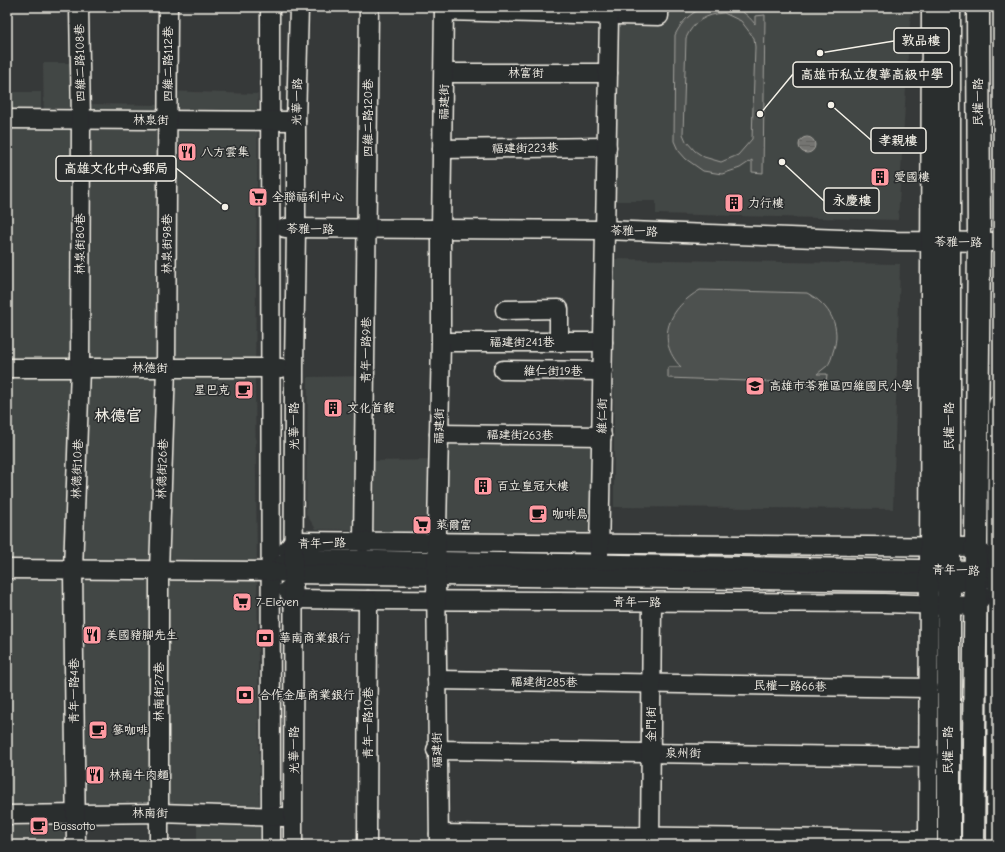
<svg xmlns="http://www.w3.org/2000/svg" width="1005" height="852" font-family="'Comic Neue','LXGW WenKai TC',sans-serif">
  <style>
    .built { fill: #434645 }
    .green { fill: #4e514f; stroke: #a1a19c; fill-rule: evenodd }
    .water { fill: url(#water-rules); stroke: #a8a7a1 }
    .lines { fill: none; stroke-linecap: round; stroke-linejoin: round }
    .minor-casing { stroke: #f4f1e8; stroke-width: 21 }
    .major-casing { stroke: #f4f1e8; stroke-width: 25 }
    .minor { stroke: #2a2d2e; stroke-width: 18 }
    .major { stroke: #2a2d2e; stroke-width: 22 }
    .labels { text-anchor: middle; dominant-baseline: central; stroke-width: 3; stroke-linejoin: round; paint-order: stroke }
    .street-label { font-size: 12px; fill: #f4f1e8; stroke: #2a2d2e }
    .poi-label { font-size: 12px; fill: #f4f1e8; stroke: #2a2d2e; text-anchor: start }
    .district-label { font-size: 16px; font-weight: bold; fill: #f4f1e8; stroke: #2a2d2e }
    .leader { fill: none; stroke: #f4f1e8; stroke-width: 1.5 }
    .callout-dot { fill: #f4f1e8; stroke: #2a2d2e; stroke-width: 1.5 }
    .callout { fill: #2a2d2e; stroke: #f4f1e8; stroke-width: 1.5 }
    .callout-label { font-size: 13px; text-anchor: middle; font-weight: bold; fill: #f4f1e8 }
  </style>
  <defs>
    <pattern id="water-rules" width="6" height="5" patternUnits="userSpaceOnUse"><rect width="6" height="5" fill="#757572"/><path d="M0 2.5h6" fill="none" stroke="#5f5e5c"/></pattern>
  </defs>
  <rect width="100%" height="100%" fill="#363939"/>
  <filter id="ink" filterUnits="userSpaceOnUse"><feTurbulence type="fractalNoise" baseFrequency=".025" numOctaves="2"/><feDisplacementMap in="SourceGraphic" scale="8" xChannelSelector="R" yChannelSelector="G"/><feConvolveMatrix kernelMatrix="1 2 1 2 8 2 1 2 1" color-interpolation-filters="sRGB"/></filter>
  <g filter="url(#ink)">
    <g class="built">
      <polygon points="666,7 911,7 898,220 656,214 656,201 615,201 618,26 665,26"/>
      <polygon points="43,63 90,63 89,104 163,105 164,91 258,94 255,381 260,845 197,845 197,820 64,819 65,845 7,845 7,126 44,126"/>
      <rect x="7" y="92" width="34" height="22"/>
      <polygon points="614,259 900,264 893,509 614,507"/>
      <polygon points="371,376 366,461 445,460 446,441 598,442 591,537 316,529 306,514 308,377"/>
    </g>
    <g class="green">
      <path d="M705 7C729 7 739 4 755 24V16L765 15 763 173 752 172V160L740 168 722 174 703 171 686 159 678 150 674 141 675 35C682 21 690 13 705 7ZM724 13 741 21 754 38 755 47 752 139 738 155 721 162 704 157 695 151 686 141 683 134 686 38C693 22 706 14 724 13Z"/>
      <path d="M700 290 807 293C830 305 842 327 833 352 832 357 830 363 827 366 824 369 820 371 817 374H827L826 384 668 378V367H681C654 339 670 307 700 290Z"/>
    </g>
    <circle class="water" cx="807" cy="145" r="8"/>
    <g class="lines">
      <defs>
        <g id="minor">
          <polyline points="270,7 271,845"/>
          <polyline points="444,11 659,16 659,7"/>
          <polyline points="444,73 608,73"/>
          <polyline points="7,119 296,121"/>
          <polyline points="442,149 607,147"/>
          <polyline points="285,228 604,230 894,241 998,242"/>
          <polyline points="505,310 559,309 559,342"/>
          <polyline points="441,342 603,342"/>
          <polyline points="7,368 282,368"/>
          <polyline points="503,370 603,371"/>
          <polyline points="439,434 602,436"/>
          <polyline points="363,543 369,7"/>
          <polyline points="287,550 294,541 977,547 997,573"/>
          <polyline points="599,555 609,16"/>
          <polyline points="283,564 294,559 317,559 977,570 988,571"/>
          <polyline points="7,569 270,571 294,574 977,583 997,573"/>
          <polyline points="287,590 294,599 368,600 884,603 976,606 983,595"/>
          <polyline points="437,680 929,688"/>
          <polyline points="436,750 929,757"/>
          <polyline points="7,815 159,813 283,817"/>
          <polyline points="439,834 928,840"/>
          <polyline points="76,845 73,570 80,368 81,120 79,7"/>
          <polyline points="159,845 159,570 166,368 168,7"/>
          <polyline points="293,845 294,368 296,229 296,121 299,7"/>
          <polyline points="367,845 368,600"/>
          <polyline points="439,845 436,576 441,342 441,230 444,7"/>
          <polyline points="650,845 652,602"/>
          <polyline points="928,845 931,7"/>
          <polyline points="996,845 998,404"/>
        </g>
        <g id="major">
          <polyline points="949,845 949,7"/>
          <polyline points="973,845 979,242 978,7"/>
        </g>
      </defs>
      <use href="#minor" class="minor-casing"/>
      <use href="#major" class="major-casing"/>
      <use href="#minor" class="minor"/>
      <use href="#major" class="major"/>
    </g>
  </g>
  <defs>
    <symbol id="restaurant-square" viewBox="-11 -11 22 22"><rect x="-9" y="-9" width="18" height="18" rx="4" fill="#ff9aa2" stroke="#2a2d2e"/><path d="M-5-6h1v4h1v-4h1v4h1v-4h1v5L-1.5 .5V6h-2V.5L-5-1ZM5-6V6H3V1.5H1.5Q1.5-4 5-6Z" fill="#111"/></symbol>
    <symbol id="building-square" viewBox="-11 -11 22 22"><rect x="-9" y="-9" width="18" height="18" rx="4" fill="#ff9aa2" stroke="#2a2d2e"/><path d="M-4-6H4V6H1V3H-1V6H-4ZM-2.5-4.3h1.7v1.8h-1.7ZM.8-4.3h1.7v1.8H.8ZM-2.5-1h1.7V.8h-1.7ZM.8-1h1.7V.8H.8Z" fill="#111"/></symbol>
    <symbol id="supermarket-square" viewBox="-11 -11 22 22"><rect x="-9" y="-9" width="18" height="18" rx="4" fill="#ff9aa2" stroke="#2a2d2e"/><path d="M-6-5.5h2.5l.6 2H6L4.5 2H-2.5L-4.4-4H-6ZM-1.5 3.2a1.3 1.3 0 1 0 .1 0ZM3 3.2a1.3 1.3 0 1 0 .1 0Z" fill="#111"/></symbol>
    <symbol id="school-square" viewBox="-11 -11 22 22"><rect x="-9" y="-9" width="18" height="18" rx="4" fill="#ff9aa2" stroke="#2a2d2e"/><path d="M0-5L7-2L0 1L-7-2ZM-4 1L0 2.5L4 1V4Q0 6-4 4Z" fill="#111"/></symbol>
    <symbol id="cafe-square" viewBox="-11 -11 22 22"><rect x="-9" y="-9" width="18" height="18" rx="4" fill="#ff9aa2" stroke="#2a2d2e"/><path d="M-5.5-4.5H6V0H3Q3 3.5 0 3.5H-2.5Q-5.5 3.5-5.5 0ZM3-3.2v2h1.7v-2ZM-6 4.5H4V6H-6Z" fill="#111"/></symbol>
    <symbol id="bank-square" viewBox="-11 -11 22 22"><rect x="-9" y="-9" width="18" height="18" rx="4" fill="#ff9aa2" stroke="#2a2d2e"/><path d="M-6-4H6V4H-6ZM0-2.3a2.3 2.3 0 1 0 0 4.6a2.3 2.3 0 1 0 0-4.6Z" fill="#111"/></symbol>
  </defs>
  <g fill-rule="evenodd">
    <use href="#restaurant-square" x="176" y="141" width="22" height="22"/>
    <use href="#building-square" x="869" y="166" width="22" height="22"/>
    <use href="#supermarket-square" x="247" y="186" width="22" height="22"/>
    <use href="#building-square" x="723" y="192" width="22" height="22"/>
    <use href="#school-square" x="744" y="375" width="22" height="22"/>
    <use href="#cafe-square" x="233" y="379" width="22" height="22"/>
    <use href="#building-square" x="322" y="397" width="22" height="22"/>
    <use href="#building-square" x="472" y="475" width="22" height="22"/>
    <use href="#cafe-square" x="527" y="503" width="22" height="22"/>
    <use href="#supermarket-square" x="411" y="514" width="22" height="22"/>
    <use href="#supermarket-square" x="231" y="591" width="22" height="22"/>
    <use href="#restaurant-square" x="81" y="624" width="22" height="22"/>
    <use href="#bank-square" x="254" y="627" width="22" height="22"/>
    <use href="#bank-square" x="234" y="684" width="22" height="22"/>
    <use href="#cafe-square" x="87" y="719" width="22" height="22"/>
    <use href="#restaurant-square" x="84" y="764" width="22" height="22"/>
    <use href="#cafe-square" x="28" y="815" width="22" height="22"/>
  </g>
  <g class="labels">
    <g class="street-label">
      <text transform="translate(80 63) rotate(-91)">四維二路108巷</text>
      <text transform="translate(168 64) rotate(-90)">四維二路112巷</text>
      <text x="526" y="73">林富街</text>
      <text transform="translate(297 102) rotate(-89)">光華一路</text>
      <text transform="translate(444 102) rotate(-89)">福建街</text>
      <text transform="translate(978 102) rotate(-90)">民權一路</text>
      <text transform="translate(368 118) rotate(-90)">四維二路120巷</text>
      <text x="151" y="120">林泉街</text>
      <text transform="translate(525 148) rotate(-1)">福建街223巷</text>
      <text transform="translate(310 229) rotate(1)">苓雅一路</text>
      <text transform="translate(634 231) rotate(2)">苓雅一路</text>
      <text transform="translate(958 242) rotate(1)">苓雅一路</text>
      <text transform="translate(80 244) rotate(-90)">林泉街80巷</text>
      <text transform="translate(167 244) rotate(-90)">林泉街98巷</text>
      <text x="522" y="342">福建街241巷</text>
      <text transform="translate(366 350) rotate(-89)">青年一路9巷</text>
      <text x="150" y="368">林德街</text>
      <text x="553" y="371">維仁街19巷</text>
      <text transform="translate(602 416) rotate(-89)">維仁街</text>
      <text transform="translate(294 426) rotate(-90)">光華一路</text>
      <text transform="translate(439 426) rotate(-89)">福建街</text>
      <text transform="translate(949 426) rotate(-90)">民權一路</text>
      <text transform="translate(520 435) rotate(1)">福建街263巷</text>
      <text transform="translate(77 469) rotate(-88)">林德街10巷</text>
      <text transform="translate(162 469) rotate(-88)">林德街26巷</text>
      <text transform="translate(322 543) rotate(-1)">青年一路</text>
      <text transform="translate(956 570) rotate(2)">青年一路</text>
      <text transform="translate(637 602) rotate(1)">青年一路</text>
      <text transform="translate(544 682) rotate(1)">福建街285巷</text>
      <text transform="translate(790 686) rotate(1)">民權一路66巷</text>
      <text transform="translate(74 691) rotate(-90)">青年一路4巷</text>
      <text transform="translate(159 692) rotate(-90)">林南街27巷</text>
      <text transform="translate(368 723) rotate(-90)">青年一路10巷</text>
      <text transform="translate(651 724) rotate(-90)">金門街</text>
      <text transform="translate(294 750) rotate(-90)">光華一路</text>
      <text transform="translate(437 750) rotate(-91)">福建街</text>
      <text transform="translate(948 750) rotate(-90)">民權一路</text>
      <text transform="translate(683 753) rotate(1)">泉州街</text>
      <text transform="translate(150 813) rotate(1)">林南街</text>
    </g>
    <g class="poi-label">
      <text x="201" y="152">八方雲集</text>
      <text x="894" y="177">愛國樓</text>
      <text x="272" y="197">全聯福利中心</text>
      <text x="748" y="203">力行樓</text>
      <text x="769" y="386">高雄市苓雅區四維國民小學</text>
      <text x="230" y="390" text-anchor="end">星巴克</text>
      <text x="347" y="408">文化首馥</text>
      <text x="497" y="486">百立皇冠大樓</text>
      <text x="552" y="514">咖啡鳥</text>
      <text x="436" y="525">萊爾富</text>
      <text x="256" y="602">7-Eleven</text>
      <text x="106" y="635">美國豬腳先生</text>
      <text x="279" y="638">華南商業銀行</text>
      <text x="259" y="695">合作金庫商業銀行</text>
      <text x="112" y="730">篸咖啡</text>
      <text x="109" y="775">林南牛肉麵</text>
      <text x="53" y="826">Bassotto</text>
    </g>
    <g class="district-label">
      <text x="118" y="416">林德官</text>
    </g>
  </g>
  <path class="leader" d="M820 53L894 41M760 114L793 74M831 105L871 140M225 207L176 168M782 162L824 201"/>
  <g class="callout-dot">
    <circle cx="820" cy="53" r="4"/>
    <circle cx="760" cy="114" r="4"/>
    <circle cx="831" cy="105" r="4"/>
    <circle cx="225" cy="207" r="4"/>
    <circle cx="782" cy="162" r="4"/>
  </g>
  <g class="callout">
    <rect x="894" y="28" width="55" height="25" rx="4"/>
    <rect x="793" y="62" width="159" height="25" rx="4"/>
    <rect x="871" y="128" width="55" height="25" rx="4"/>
    <rect x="56" y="156" width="120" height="25" rx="4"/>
    <rect x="824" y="188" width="55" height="25" rx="4"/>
  </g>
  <g class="callout-label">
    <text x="921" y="45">敦品樓</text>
    <text x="872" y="79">高雄市私立復華高級中學</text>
    <text x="898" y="145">孝親樓</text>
    <text x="116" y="173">高雄文化中心郵局</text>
    <text x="852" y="205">永慶樓</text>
  </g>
  <rect width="1005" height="852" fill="none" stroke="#2a2d2e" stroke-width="24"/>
  <rect x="12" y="12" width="981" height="828" fill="none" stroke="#f4f1e8" stroke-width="1.5" filter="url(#ink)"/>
</svg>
